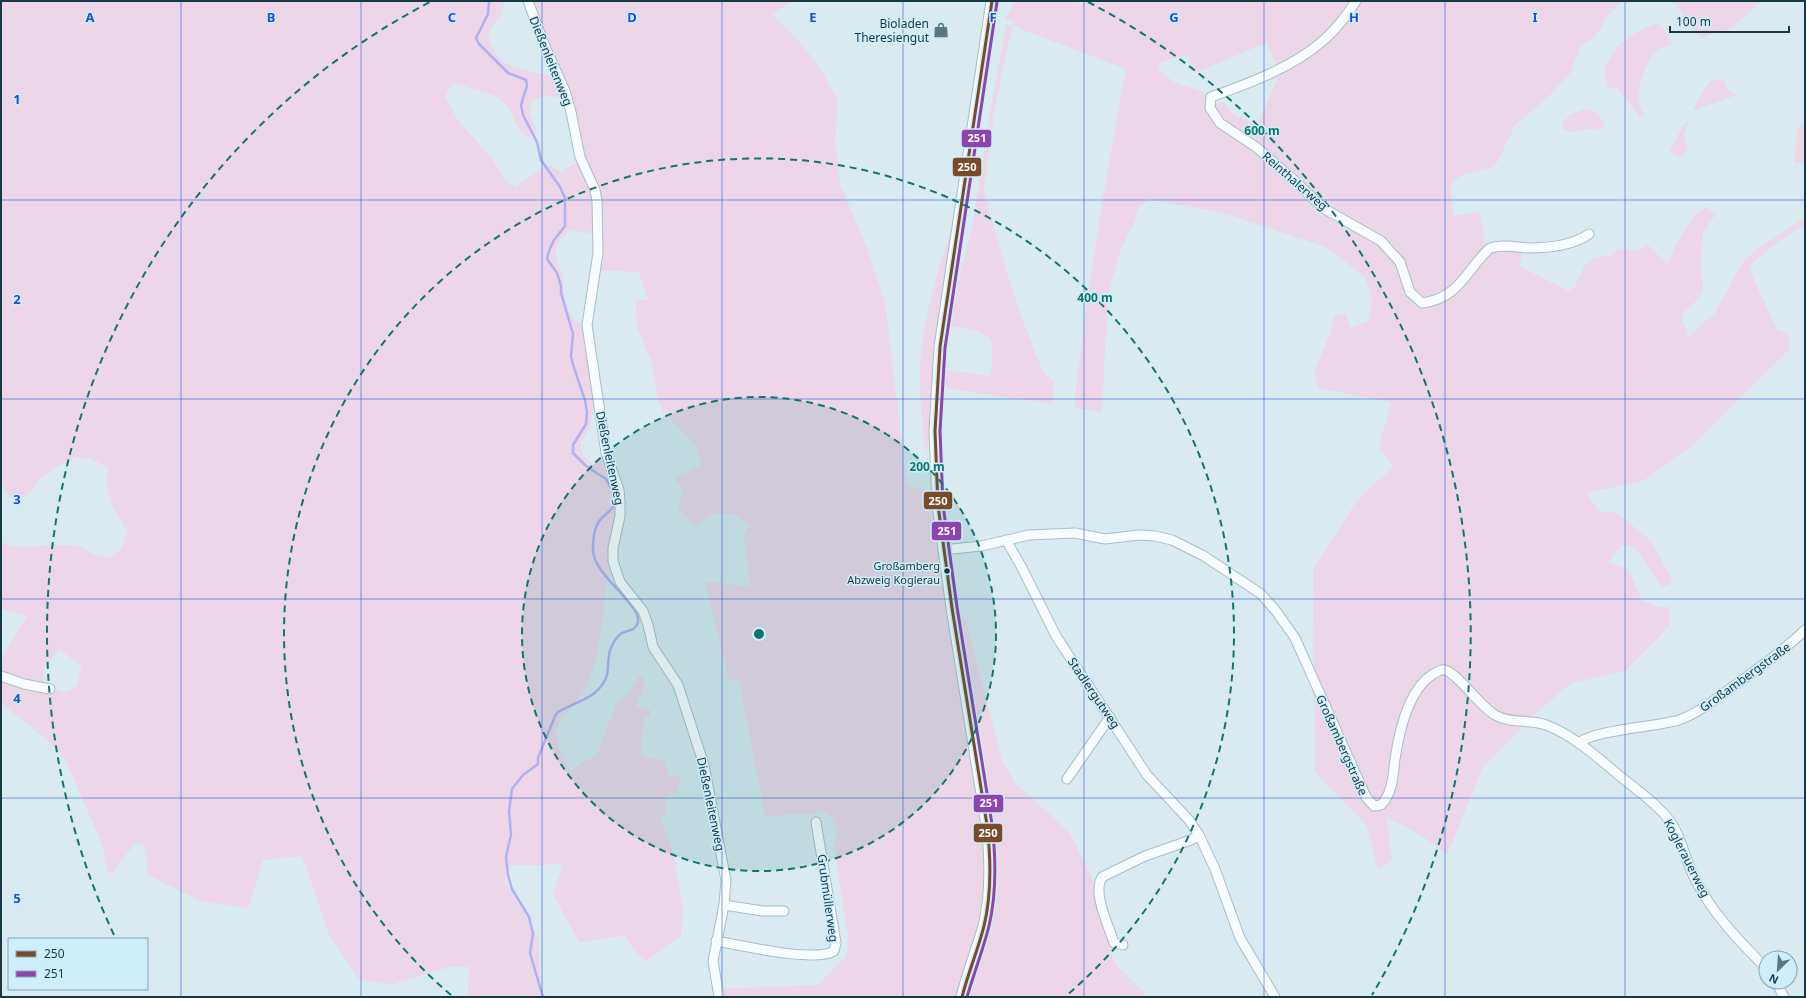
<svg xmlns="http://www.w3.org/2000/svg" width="1806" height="998" font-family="'Noto Sans',sans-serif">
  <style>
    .green { fill: #ecd6e8; fill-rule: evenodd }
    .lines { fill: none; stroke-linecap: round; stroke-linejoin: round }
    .stream { stroke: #afb0f4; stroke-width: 2.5 }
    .minor-casing { stroke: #a7bec7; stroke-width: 11 }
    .major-casing { stroke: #a7bec7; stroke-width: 13 }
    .minor { stroke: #f9fcfd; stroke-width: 9 }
    .major { stroke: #f9fcfd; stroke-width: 11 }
    .bus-1-casing { stroke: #cfeefb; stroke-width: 6 }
    .bus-2-casing { stroke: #cfeefb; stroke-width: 6 }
    .bus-1 { stroke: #7a4b2a; stroke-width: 3 }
    .bus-2 { stroke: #8e44ad; stroke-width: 3 }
    .grid { fill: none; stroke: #1d4ed8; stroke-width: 1; stroke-opacity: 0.55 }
    .ring { fill: none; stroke: #0f766e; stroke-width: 2; stroke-dasharray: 7 5 }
    .bus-dot { fill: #163946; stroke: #cfeefb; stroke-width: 1.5 }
    .labels { text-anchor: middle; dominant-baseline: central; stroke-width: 3; stroke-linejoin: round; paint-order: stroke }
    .bus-label { font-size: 11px; fill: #163946; stroke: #cfeefb; text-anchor: end }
    .poi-label { font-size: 12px; fill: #163946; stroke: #cfeefb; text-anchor: end }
    .street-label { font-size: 12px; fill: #163946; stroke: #cfeefb }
    .grid-label { font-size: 13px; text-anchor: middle; font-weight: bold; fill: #1d4ed8; stroke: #cfeefb; stroke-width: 3; stroke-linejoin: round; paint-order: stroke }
    .centre { fill: #0f766e; stroke: #cfeefb; stroke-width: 2 }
    .ring-label { font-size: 12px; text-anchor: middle; font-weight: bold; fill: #0f766e; stroke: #cfeefb; stroke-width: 3; stroke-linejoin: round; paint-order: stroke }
    .line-badge { stroke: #cfeefb; stroke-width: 1.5 }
    .badge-label { font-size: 11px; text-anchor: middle; font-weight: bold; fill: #fff }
  </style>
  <rect width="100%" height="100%" fill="#d9eaf1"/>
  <g class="green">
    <path d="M1 1H504L502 14 492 26 488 37C492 47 495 55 503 62 510 68 545 75 555 76L560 90 558 98 544 95 532 101 529 113 537 132 528 137 519 128 507 105 498 97 455 83 448 89 445 97 459 122 491 157 506 180 515 187 545 166H550L561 172 578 161 592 191 595 234 572 230C566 234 557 240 556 248 554 258 560 265 562 275 564 287 564 302 570 314 573 320 578 322 584 325L585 340 595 399 590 427 580 443 582 453 588 461 593 464 597 459 602 460 617 501 610 565 612 576 607 581C603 615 600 661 584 691 578 703 559 715 557 728 554 742 565 759 570 771L597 754 617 702 627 696 639 676 643 678 645 686 636 706 651 710 650 717H644L641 756 665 760 669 776H682L676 793 665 798 667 813 660 817 672 849 683 907 681 936 645 962 624 936 579 942 553 894 563 864 508 866 505 881 538 937 541 997H468L469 967 452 966 390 985 359 979 329 934 302 856 263 860 248 908 198 900 148 875 145 846 135 843 113 872H107L103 846 66 761 45 738 1 703V659L27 616 1 608V542L14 547 61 545 78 546 94 554 109 558 122 549 127 531C112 505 105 499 108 468L92 459 75 457 51 470 39 480 27 496 11 498 1 483ZM60 649 82 667 76 687 64 692 43 684 44 667Z"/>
    <polygon points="530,1 793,1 773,14 804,47 821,70 838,100 835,143 840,185 866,245 885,302 907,486 928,491 934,537 968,687 970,682 960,621 962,617 966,619 1002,761 1016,784 1069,832 1091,875 1114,963 1148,997 724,997 720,989 818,985 847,955 848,937 834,847 838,831 832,818 822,811 811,814 765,816 739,681 729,680 705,582 750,586 744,535 749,525 737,515 714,513 695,526 678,508 683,492 674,478 700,466 700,457 695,445 663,411 658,400 651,360 637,327 636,300 648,300 639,272 599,270 591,178"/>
    <path d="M1015 1H1076L1081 5 1083 1H1351L1332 27 1311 47 1277 67 1267 42 1196 73 1187 55 1161 62 1158 70 1174 82 1202 92 1207 96V111L1212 120 1254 149 1326 211V204L1291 172 1221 121 1214 105 1223 101 1232 113 1257 126 1280 73 1315 50 1359 1H1622L1608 15 1595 37 1580 46 1571 72 1550 95 1515 125 1498 161 1492 168 1463 174 1453 182 1450 192 1454 216 1480 212 1485 247 1494 252 1523 251 1519 266 1569 291 1575 287 1577 279 1581 276C1585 258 1597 257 1613 255L1618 248C1628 251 1639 253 1647 244L1667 264 1680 237 1693 217 1707 207 1715 215 1703 233 1701 259 1703 291 1694 303 1681 315 1688 337 1715 313 1742 263 1757 249 1805 217V224L1778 242 1753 262 1750 271 1777 330 1788 333 1790 349 1688 449 1643 481 1586 493 1600 512H1616L1650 540 1672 579 1669 586H1662L1634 547 1622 545 1608 562 1628 569 1642 601 1658 607H1669L1670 625 1625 671 1571 683 1534 715 1483 766 1447 855 1424 837 1387 817 1392 861 1378 870 1367 826 1315 772 1313 570 1356 502 1368 489 1394 467 1379 448 1391 402 1318 388 1314 371 1329 337 1335 315 1346 314 1351 328 1369 321 1372 298 1365 277 1326 247 1227 214 1150 199 1140 205 1134 222 1120 252 1108 293 1102 412 1074 408C1086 294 1105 181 1126 69L1013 26 1010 35 995 107 984 188 989 212 1017 305 1043 373 1054 382 1052 404 944 388 946 370 990 376C991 366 994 354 992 344 989 330 963 328 951 326L957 286 971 232 977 197 990 112 1006 25 1013 26 1015 22 1005 19Z"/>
    <polygon points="1673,1 1759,1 1760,2 1733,27 1701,38"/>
    <path d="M1656 24 1665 30 1672 45C1668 46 1663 47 1659 49 1649 55 1638 84 1638 96 1638 103 1642 111 1644 117H1640L1618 88H1611L1606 86C1606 81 1604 74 1605 70 1611 46 1635 31 1656 24Z"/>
    <polygon points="1722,78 1727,89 1736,95 1696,110 1693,108 1709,82"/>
    <polygon points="1585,109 1597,113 1605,124 1602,128 1569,132 1563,129 1562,123 1571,114"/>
    <polygon points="1686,122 1689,122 1684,134 1688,150 1682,156 1676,156 1669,150"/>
    <polygon points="1805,126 1805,162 1794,163 1798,127"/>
    <path d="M953 220C946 268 937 315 933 363 930 393 933 424 926 454 922 421 918 387 921 354 925 308 941 264 953 220Z"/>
  </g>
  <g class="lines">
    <path class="stream" d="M489 1 488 14 476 38 479 44 508 73 526 80 527 86 521 105 523 115 537 142 541 160 560 187 565 198V226L554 240 549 251 547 259 557 273 561 286V293L573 334 571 356 573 365 585 400 587 412 586 424 573 445V453L586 466 606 479 616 496C615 499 614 504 613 507 608 514 600 517 597 525 594 531 593 542 593 549 592 574 641 604 638 622 636 631 628 630 622 633 617 636 613 643 611 648 607 657 609 666 607 675 600 698 576 701 558 712L555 716 538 758V764L523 775 512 789 509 811 511 835 506 857 508 875 512 889 529 917 533 934 530 953 543 997"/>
    <defs>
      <g id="minor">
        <polyline points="528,1 544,44 565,91 571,112 580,157 595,190 597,201 598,253 587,325 606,453 619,490 620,501 620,516 613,548 613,561 620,582 643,611 648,625 653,647 678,685 704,765 726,880 724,905 713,961 719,997"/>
        <path d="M1356 1C1347 15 1337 28 1325 39 1294 67 1250 83 1211 97L1210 108 1220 123 1256 147 1294 180 1323 208 1381 241 1400 262 1410 292 1422 303C1460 298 1466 270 1490 248 1503 244 1516 247 1528 248 1549 248 1572 246 1589 234"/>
        <polyline points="1006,540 1021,566 1056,636 1147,775 1189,820 1199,835 1215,869 1240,938 1275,997"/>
        <path d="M943 550 981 546 1029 535 1075 533 1105 539 1139 535 1155 536 1172 540 1204 556 1261 594 1276 611 1295 638 1366 797 1374 806 1381 805C1393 793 1393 774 1395 759 1399 732 1408 690 1433 674 1437 672 1441 669 1445 670 1458 674 1480 706 1495 715 1510 724 1530 719 1546 725 1575 736 1598 758 1621 777 1636 789 1653 801 1666 816 1681 833 1684 857 1694 877 1712 913 1738 940 1766 968"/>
        <polyline points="1,676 24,684 50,689"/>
        <path d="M1579 743C1594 730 1656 727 1679 720 1701 712 1719 696 1738 683 1761 666 1785 650 1805 630"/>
        <polyline points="1067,779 1110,717"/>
        <polyline points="724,905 763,911 784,911"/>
        <path d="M716 941C740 945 815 963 834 951L836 943 816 822"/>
        <path d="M1123 945 1114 943C1109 926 1092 893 1102 877L1145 856 1191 840 1199 835"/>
        <polyline points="1776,982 1784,997"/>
      </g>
      <path id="major" d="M962 997C968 973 977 950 984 926 992 893 991 859 987 825L952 608 938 505 935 431 940 347 992 1"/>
    </defs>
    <use href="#minor" class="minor-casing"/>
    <use href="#major" class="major-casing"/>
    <use href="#minor" class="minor"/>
    <use href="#major" class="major"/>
    <defs>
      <path id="bus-1" d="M962 997C968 973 978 950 984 926 992 893 991 859 987 825L952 608 938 505 935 431 940 347 992 1"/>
      <path id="bus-2" d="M967 997C974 973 983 950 989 926 997 892 996 858 992 824L957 607 943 505 940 431 945 348 997 2"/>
    </defs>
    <use href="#bus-1" class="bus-1-casing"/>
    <use href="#bus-2" class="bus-2-casing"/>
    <use href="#bus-1" class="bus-1"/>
    <use href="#bus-2" class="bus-2"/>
  </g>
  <path class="grid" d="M181 1V997M361 1V997M542 1V997M722 1V997M903 1V997M1084 1V997M1264 1V997M1445 1V997M1625 1V997M1 200H1805M1 399H1805M1 599H1805M1 798H1805"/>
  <circle cx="759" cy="634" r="237" fill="#0f766e" fill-opacity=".12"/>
  <g class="ring">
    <circle cx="759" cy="634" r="237"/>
    <path d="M451 995A475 475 0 1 1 1067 995"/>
    <path d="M114 935A712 712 0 0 1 430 2M1088 2A712 712 0 0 1 1372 995"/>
  </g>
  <defs>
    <symbol id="shop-bare" viewBox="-9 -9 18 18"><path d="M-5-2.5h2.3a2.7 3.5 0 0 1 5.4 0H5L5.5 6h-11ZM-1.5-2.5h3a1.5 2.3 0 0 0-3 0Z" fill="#5a7782" stroke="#cfeefb" stroke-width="2.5" paint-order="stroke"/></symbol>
  </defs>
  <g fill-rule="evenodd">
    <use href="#shop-bare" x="930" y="19" width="22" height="22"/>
  </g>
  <circle class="bus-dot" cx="947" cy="571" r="3.5"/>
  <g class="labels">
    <g class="bus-label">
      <text x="940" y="565">Großamberg<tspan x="940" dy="14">Abzweig Koglerau</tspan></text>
    </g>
    <g class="poi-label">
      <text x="929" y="23">Bioladen<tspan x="929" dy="14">Theresiengut</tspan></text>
    </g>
    <g class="street-label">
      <text transform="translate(551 61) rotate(68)">Dießenleitenweg</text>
      <text transform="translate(1295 181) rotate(41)">Reinthalerweg</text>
      <text transform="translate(610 458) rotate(78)">Dießenleitenweg</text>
      <text transform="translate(1745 677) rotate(-36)">Großambergstraße</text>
      <text transform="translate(1094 693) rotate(56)">Stadlergutweg</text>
      <text transform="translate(1342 745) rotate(66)">Großambergstraße</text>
      <text transform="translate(711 804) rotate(78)">Dießenleitenweg</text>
      <text transform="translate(1687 858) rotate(63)">Koglerauerweg</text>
      <text transform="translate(828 898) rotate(82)">Grubmüllerweg</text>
    </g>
  </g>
  <g class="grid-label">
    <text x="90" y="22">A</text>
    <text x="271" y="22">B</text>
    <text x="452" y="22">C</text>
    <text x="632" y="22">D</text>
    <text x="813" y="22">E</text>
    <text x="993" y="22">F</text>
    <text x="1174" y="22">G</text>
    <text x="1354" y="22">H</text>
    <text x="1535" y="22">I</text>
    <text x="17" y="104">1</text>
    <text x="17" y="304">2</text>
    <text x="17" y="504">3</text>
    <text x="17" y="703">4</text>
    <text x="17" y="903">5</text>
  </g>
  <circle cx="759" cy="634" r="6" class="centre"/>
  <g class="ring-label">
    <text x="1262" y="135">600 m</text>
    <text x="1095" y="302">400 m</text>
    <text x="927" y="471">200 m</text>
  </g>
  <g class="line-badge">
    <rect x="961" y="129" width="31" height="19" rx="4" fill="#8e44ad"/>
    <rect x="952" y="157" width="30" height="20" rx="4" fill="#7a4b2a"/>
    <rect x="923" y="491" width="30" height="19" rx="4" fill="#7a4b2a"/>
    <rect x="931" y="521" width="31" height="20" rx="4" fill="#8e44ad"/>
    <rect x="973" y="794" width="31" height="19" rx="4" fill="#8e44ad"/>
    <rect x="973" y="823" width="30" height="20" rx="4" fill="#7a4b2a"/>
  </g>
  <g class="badge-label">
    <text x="977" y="142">251</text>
    <text x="967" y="171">250</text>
    <text x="938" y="505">250</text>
    <text x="947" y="535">251</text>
    <text x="989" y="807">251</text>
    <text x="988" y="837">250</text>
  </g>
  <rect width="1806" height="998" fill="none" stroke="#163946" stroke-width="4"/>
  <rect x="8" y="938" width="140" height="52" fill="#cfeefb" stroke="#85a6b3"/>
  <rect x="16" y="951" width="20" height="6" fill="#7a4b2a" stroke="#85a6b3"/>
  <text x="44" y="958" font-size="12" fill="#163946">250</text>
  <rect x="16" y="971" width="20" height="6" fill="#8e44ad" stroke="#85a6b3"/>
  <text x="44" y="978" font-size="12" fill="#163946">251</text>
  <g transform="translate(1778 970) rotate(205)"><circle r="19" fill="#cfeefb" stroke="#85a6b3"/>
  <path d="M0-3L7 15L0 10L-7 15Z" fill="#5a7782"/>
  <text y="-6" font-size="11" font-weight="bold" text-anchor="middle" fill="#163946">N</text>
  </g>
  <path d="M1670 26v6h119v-6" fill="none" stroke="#163946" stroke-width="2"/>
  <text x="1676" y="26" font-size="12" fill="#163946" stroke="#cfeefb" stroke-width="3" paint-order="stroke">100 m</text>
</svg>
